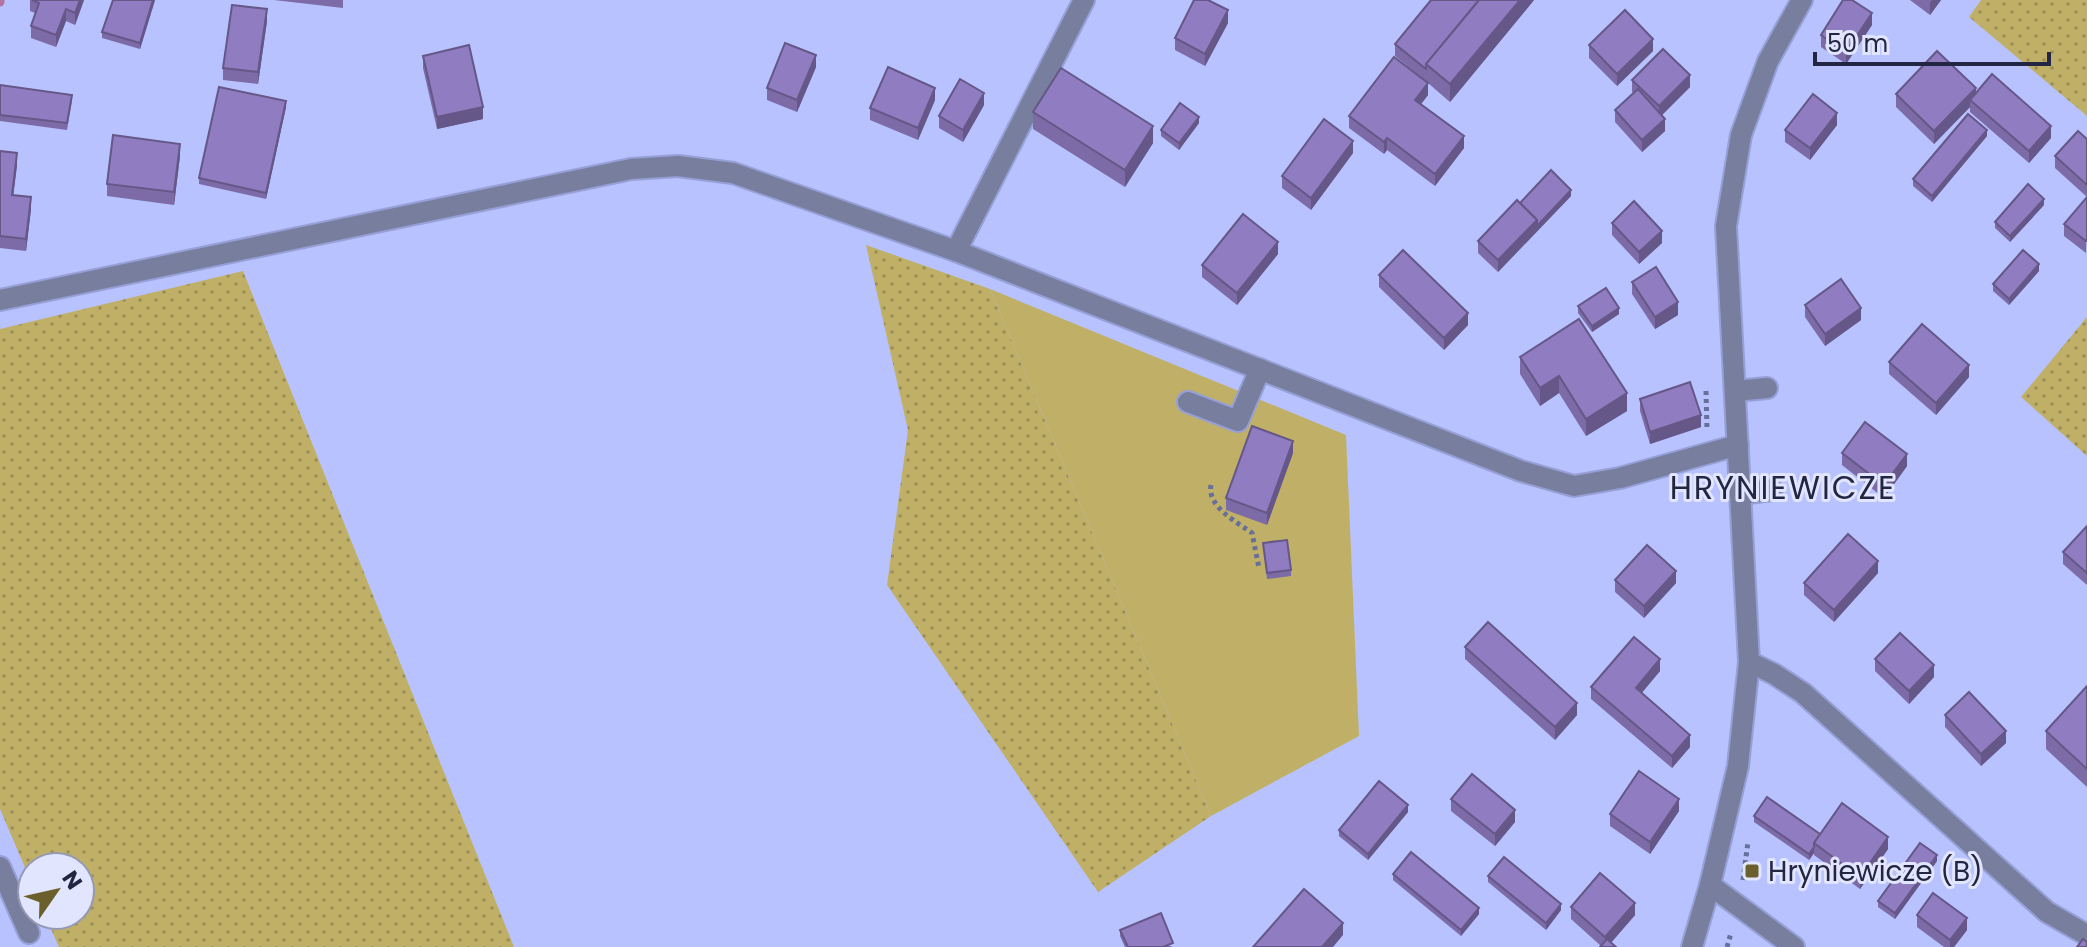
<svg xmlns="http://www.w3.org/2000/svg" width="2087" height="947" font-family="Poppins,sans-serif">
  <style>
    .grass { fill: url(#grass-dots) }
    .park { fill: #c0b067 }
    .lines { fill: none; stroke-linecap: round; stroke-linejoin: round }
    .stream { stroke: #b372a2; stroke-width: 9 }
    .minor-casing { stroke: #96a0d6; stroke-width: 24 }
    .path { stroke: #676f9b; stroke-width: 5; stroke-dasharray: 4 4; stroke-linecap: butt }
    .minor { stroke: #787e9d; stroke-width: 20 }
    .wall { fill: #7c6ba6 }
    .shaded-wall { fill: #655787 }
    .building { fill: #907cc1; stroke: #655787; stroke-width: 2 }
    .poi-dot { fill: #6b5f2c; stroke: #e1e5fd; stroke-width: 3 }
    .labels { text-anchor: middle; dominant-baseline: central; stroke-width: 6; stroke-linejoin: round; paint-order: stroke }
    .poi-label { font-size: 28px; fill: #222643; stroke: #e1e5fd; text-anchor: start }
    .quarter-label { font-size: 32px; letter-spacing: 2px; fill: #222643; stroke: #e1e5fd }
  </style>
  <defs>
    <pattern id="grass-dots" width="8" height="8" patternUnits="userSpaceOnUse" patternTransform="scale(2)"><rect width="8" height="8" fill="#c0b067"/><path d="M2 2h.1M6 6h.1" fill="none" stroke="#9c8f56" stroke-width="1.8" stroke-linecap="round"/></pattern>
  </defs>
  <rect width="100%" height="100%" fill="#b7c2ff"/>
  <g class="grass">
    <polygon points="1981,0 2087,0 2087,116 1969,17"/>
    <polygon points="866,245 990,289 1211,816 1098,892 887,585 908,430"/>
    <polygon points="243,271 514,947 59,947 45,915 80,915 80,867 32,867 32,884 0,809 0,329"/>
    <polygon points="2087,317 2087,456 2021,397"/>
  </g>
  <polygon class="park" points="990,289 1346,435 1359,736 1211,816"/>
  <g class="lines">
    <polyline class="stream" points="0,2 0,0"/>
    <defs>
      <g id="minor">
        <polyline points="956,251 1084,0"/>
        <polyline points="0,300 631,169 678,166 733,173 956,251 1521,471 1574,486 1620,478 1738,445"/>
        <polyline points="1735,391 1767,388"/>
        <polyline points="1188,402 1238,421 1260,369"/>
        <polyline points="1740,494 1772,490"/>
        <polyline points="1749,662 1774,674 1803,693 2047,912 2087,935"/>
        <polyline points="0,867 29,933"/>
        <polyline points="1710,885 1794,947"/>
        <polyline points="1692,947 1710,885 1738,766 1749,662 1726,226 1741,135 1768,61 1802,0"/>
      </g>
    </defs>
    <use href="#minor" class="minor-casing"/>
    <g class="path">
      <polyline points="1706,391 1707,429"/>
      <path d="M1211 485C1207 507 1237 522 1252 533L1259 568"/>
      <polyline points="1743,880 1748,842"/>
      <polyline points="1727,947 1731,933"/>
    </g>
    <use href="#minor" class="minor"/>
  </g>
  <g class="wall">
    <polygon points="30,0 84,0 75,25 66,21 56,47 31,38 31,26 35,13 30,11"/>
    <polygon points="155,0 140,49 102,38 102,32"/>
    <polygon points="274,0 343,0 343,8"/>
    <polygon points="1431,0 1534,0 1450,102 1428,83 1428,95 1421,104 1464,148 1435,186 1387,150 1384,154 1349,128 1349,116 1422,78 1395,56 1395,44"/>
    <polygon points="1910,0 1941,0 1930,15"/>
    <polygon points="267,21 258,84 223,80 223,68"/>
    <polygon points="1228,23 1205,66 1175,50 1175,38"/>
    <polygon points="1872,25 1846,64 1821,47 1821,35"/>
    <polygon points="1589,45 1653,51 1617,86 1589,58"/>
    <polygon points="423,56 483,119 437,129 423,68"/>
    <polygon points="816,67 797,112 767,100 767,88"/>
    <polygon points="1632,80 1690,87 1662,115 1665,131 1642,152 1615,122 1615,110 1634,93 1632,92"/>
    <polygon points="0,85 72,101 67,130 0,121"/>
    <polygon points="1976,93 2051,138 2029,163 1970,112 1970,107 1934,144 1896,107 1896,94"/>
    <polygon points="935,100 918,140 870,120 870,108"/>
    <polygon points="984,105 963,142 939,128 939,116"/>
    <polygon points="286,107 266,199 199,184 199,178"/>
    <polygon points="1033,112 1153,143 1125,187 1033,129"/>
    <polygon points="1199,123 1179,150 1161,136 1161,130"/>
    <polygon points="1837,125 1810,160 1785,142 1785,130"/>
    <polygon points="1987,136 1932,202 1913,186 1913,179"/>
    <polygon points="2087,139 2087,197 2055,168 2055,156"/>
    <polygon points="0,151 17,165 13,195 31,209 26,251 0,248"/>
    <polygon points="1353,153 1311,210 1282,188 1282,176"/>
    <polygon points="180,156 174,205 107,196 107,184"/>
    <polygon points="1571,196 1498,272 1478,253 1478,241 1520,203"/>
    <polygon points="2087,197 2086,253 2064,236 2064,224"/>
    <polygon points="2044,205 2010,242 1995,228 1995,222"/>
    <polygon points="1612,223 1662,243 1639,264 1612,235"/>
    <polygon points="1278,254 1237,305 1202,277 1202,265"/>
    <polygon points="2039,271 2009,305 1993,291 1993,284"/>
    <polygon points="1379,275 1468,325 1444,350 1379,287"/>
    <polygon points="1632,282 1678,315 1655,329 1632,294"/>
    <polygon points="1805,305 1861,320 1825,346 1805,317"/>
    <polygon points="1578,306 1619,314 1592,332 1578,313"/>
    <polygon points="1520,357 1627,411 1586,436 1559,393 1540,406 1520,374"/>
    <polygon points="1889,362 1969,377 1936,415 1889,374"/>
    <polygon points="1640,399 1701,427 1650,444 1640,411"/>
    <polygon points="1293,453 1267,525 1226,510 1226,498"/>
    <polygon points="1842,453 1907,466 1884,498 1842,465"/>
    <polygon points="2087,526 2087,585 2063,564 2063,552"/>
    <polygon points="1263,543 1291,570 1291,576 1267,579"/>
    <polygon points="1878,573 1834,622 1804,595 1804,583"/>
    <polygon points="1615,580 1676,583 1644,618 1615,592"/>
    <polygon points="1465,647 1577,715 1555,740 1465,659"/>
    <polygon points="1875,659 1934,677 1909,704 1875,671"/>
    <polygon points="1660,671 1641,693 1690,747 1672,768 1591,699 1591,687"/>
    <polygon points="2087,686 2087,787 2046,749 2046,731"/>
    <polygon points="1945,715 2006,743 1981,766 1945,727"/>
    <polygon points="1451,799 1515,822 1495,846 1451,811"/>
    <polygon points="1679,811 1650,854 1610,826 1610,814"/>
    <polygon points="1408,812 1368,860 1339,836 1339,830"/>
    <polygon points="1754,816 1820,834 1888,849 1860,889 1814,855 1814,853 1809,860 1754,822"/>
    <polygon points="1937,861 1895,919 1878,907 1878,901"/>
    <polygon points="1393,874 1479,914 1461,936 1393,880"/>
    <polygon points="1488,876 1561,910 1546,930 1488,882"/>
    <polygon points="1571,907 1635,915 1611,943 1601,946 1571,919"/>
    <polygon points="1917,915 1967,930 1954,947 1944,947 1917,927"/>
    <polygon points="1120,930 1173,947 1125,947 1120,936"/>
  </g>
  <g class="shaded-wall">
    <polygon points="80,0 84,0 75,25 75,13"/>
    <polygon points="153,0 155,0 140,49 140,43"/>
    <polygon points="1520,0 1534,0 1450,102 1450,84"/>
    <polygon points="1932,0 1941,0 1930,15 1930,3"/>
    <polygon points="66,9 66,21 56,47 56,35"/>
    <polygon points="267,9 267,21 258,84 258,72"/>
    <polygon points="1228,10 1228,23 1205,66 1205,54"/>
    <polygon points="1872,13 1872,25 1846,64 1846,52"/>
    <polygon points="1653,39 1653,51 1617,86 1617,74"/>
    <polygon points="816,55 816,67 797,112 797,100"/>
    <polygon points="1690,75 1690,87 1659,118 1659,106"/>
    <polygon points="1428,83 1428,95 1415,112 1415,100"/>
    <polygon points="935,88 935,100 918,140 918,128"/>
    <polygon points="1976,88 1976,100 1970,100 1970,107 1934,144 1934,131"/>
    <polygon points="984,93 984,105 963,142 963,130"/>
    <polygon points="286,101 286,107 266,199 266,193"/>
    <polygon points="483,107 483,119 437,129 437,117"/>
    <polygon points="1837,113 1837,125 1810,160 1810,148"/>
    <polygon points="1199,117 1199,123 1179,150 1179,143"/>
    <polygon points="1665,119 1665,131 1642,152 1642,140"/>
    <polygon points="1153,126 1153,143 1125,187 1125,170"/>
    <polygon points="2051,126 2051,138 2029,163 2029,151"/>
    <polygon points="1987,130 1987,136 1932,202 1932,196"/>
    <polygon points="1464,136 1464,148 1435,186 1435,174"/>
    <polygon points="1387,138 1387,150 1384,154 1384,142"/>
    <polygon points="1353,141 1353,153 1311,210 1311,198"/>
    <polygon points="180,144 180,156 174,205 174,192"/>
    <polygon points="17,153 17,165 12,207 12,195"/>
    <polygon points="1571,190 1571,196 1498,272 1498,260 1537,220"/>
    <polygon points="31,197 31,209 26,251 26,239"/>
    <polygon points="2044,199 2044,205 2010,242 2010,236"/>
    <polygon points="1662,231 1662,243 1639,264 1639,252"/>
    <polygon points="1278,242 1278,254 1237,305 1237,293"/>
    <polygon points="2039,264 2039,271 2009,305 2009,299"/>
    <polygon points="1678,302 1678,315 1655,329 1655,317"/>
    <polygon points="1619,308 1619,314 1592,332 1592,326"/>
    <polygon points="1861,308 1861,320 1825,346 1825,334"/>
    <polygon points="1468,313 1468,325 1444,350 1444,338"/>
    <polygon points="1969,365 1969,377 1936,415 1936,403"/>
    <polygon points="1559,376 1559,393 1540,406 1540,388"/>
    <polygon points="1627,393 1627,411 1586,436 1586,419"/>
    <polygon points="1701,415 1701,427 1650,444 1650,432"/>
    <polygon points="1293,441 1293,453 1267,525 1267,513"/>
    <polygon points="1907,454 1907,466 1884,498 1884,485"/>
    <polygon points="1878,561 1878,573 1834,622 1834,610"/>
    <polygon points="1676,571 1676,583 1644,618 1644,606"/>
    <polygon points="1660,659 1660,671 1636,700 1636,688"/>
    <polygon points="1934,665 1934,677 1909,704 1909,691"/>
    <polygon points="1577,703 1577,715 1555,740 1555,727"/>
    <polygon points="2006,731 2006,743 1981,766 1981,754"/>
    <polygon points="1690,735 1690,747 1672,768 1672,756"/>
    <polygon points="1679,799 1679,811 1650,854 1650,842"/>
    <polygon points="1408,805 1408,812 1368,860 1368,854"/>
    <polygon points="1515,810 1515,822 1495,846 1495,834"/>
    <polygon points="1888,837 1888,849 1860,889 1860,877"/>
    <polygon points="1814,847 1814,853 1809,860 1809,854"/>
    <polygon points="1937,855 1937,861 1895,919 1895,913"/>
    <polygon points="1635,903 1635,915 1607,947 1605,947 1605,937"/>
    <polygon points="1561,904 1561,910 1546,930 1546,923"/>
    <polygon points="1479,908 1479,914 1461,936 1461,930"/>
    <polygon points="1967,918 1967,930 1954,947 1950,947 1950,940"/>
    <polygon points="1343,923 1343,935 1333,947 1322,947"/>
  </g>
  <g class="building">
    <polygon points="32,0 80,0 75,13 66,9 56,35 31,26 39,3"/>
    <polygon points="113,0 153,0 140,43 102,32"/>
    <polygon points="1194,0 1208,0 1228,10 1205,54 1175,38"/>
    <polygon points="1431,0 1479,0 1426,64 1426,69 1395,44"/>
    <polygon points="1479,0 1520,0 1450,84 1426,64"/>
    <polygon points="1843,0 1852,0 1872,13 1846,52 1821,35"/>
    <polygon points="232,5 267,9 258,72 223,68"/>
    <polygon points="1625,10 1653,39 1617,74 1589,45"/>
    <polygon points="785,43 816,55 797,100 767,88"/>
    <polygon points="469,45 483,107 437,117 423,56"/>
    <polygon points="1663,49 1690,75 1659,106 1632,80"/>
    <polygon points="1937,51 1976,88 1934,131 1896,94"/>
    <polygon points="1394,57 1428,83 1415,100 1464,136 1435,174 1387,138 1384,142 1349,116"/>
    <polygon points="888,67 935,88 918,128 870,108"/>
    <polygon points="1061,68 1153,126 1125,170 1033,112"/>
    <polygon points="1992,74 2051,126 2029,151 1970,100"/>
    <polygon points="960,79 984,93 963,130 939,116"/>
    <polygon points="0,85 72,95 67,123 0,115"/>
    <polygon points="219,87 286,101 266,193 199,178"/>
    <polygon points="1638,89 1665,119 1642,140 1615,110"/>
    <polygon points="1813,94 1837,113 1810,148 1785,130"/>
    <polygon points="1180,103 1199,117 1179,143 1161,130"/>
    <polygon points="1968,114 1987,130 1932,196 1913,179"/>
    <polygon points="1324,119 1353,141 1311,198 1282,176"/>
    <polygon points="2078,131 2087,139 2087,185 2055,156"/>
    <polygon points="113,135 180,144 174,192 107,184"/>
    <polygon points="0,151 17,153 12,195 31,197 26,239 0,236"/>
    <polygon points="1551,170 1571,190 1537,226 1537,220 1520,203"/>
    <polygon points="2028,184 2044,199 2010,236 1995,222"/>
    <polygon points="2087,197 2087,240 2086,241 2064,224"/>
    <polygon points="1517,200 1537,220 1498,260 1478,241"/>
    <polygon points="1634,201 1662,231 1639,252 1612,223"/>
    <polygon points="1243,214 1278,242 1237,293 1202,265"/>
    <polygon points="1403,250 1468,313 1444,338 1379,275"/>
    <polygon points="2023,250 2039,264 2009,299 1993,284"/>
    <polygon points="1656,267 1678,302 1655,317 1632,282"/>
    <polygon points="1841,279 1861,308 1825,334 1805,305"/>
    <polygon points="1606,288 1619,308 1592,326 1578,306"/>
    <polygon points="1579,319 1627,393 1586,419 1559,376 1540,388 1520,357"/>
    <polygon points="1922,324 1969,365 1936,403 1889,362"/>
    <polygon points="1690,382 1701,415 1650,432 1640,399"/>
    <polygon points="1865,422 1907,454 1884,485 1842,453"/>
    <polygon points="1252,426 1293,441 1267,513 1226,498"/>
    <polygon points="2087,526 2087,573 2063,552"/>
    <polygon points="1848,534 1878,561 1834,610 1804,583"/>
    <polygon points="1287,540 1291,570 1267,573 1263,543"/>
    <polygon points="1647,545 1676,571 1644,606 1615,580"/>
    <polygon points="1488,622 1577,703 1555,727 1465,647"/>
    <polygon points="1900,633 1934,665 1909,691 1875,659"/>
    <polygon points="1634,637 1660,659 1636,688 1690,735 1672,756 1591,687"/>
    <polygon points="2087,686 2087,769 2046,731"/>
    <polygon points="1969,692 2006,731 1981,754 1945,715"/>
    <polygon points="1639,771 1679,799 1650,842 1610,814"/>
    <polygon points="1472,774 1515,810 1495,834 1451,799"/>
    <polygon points="1379,781 1408,805 1368,854 1339,830"/>
    <polygon points="1767,797 1820,834 1814,843 1814,847 1809,854 1754,816"/>
    <polygon points="1842,803 1888,837 1860,877 1814,843"/>
    <polygon points="1920,843 1937,855 1895,913 1878,901"/>
    <polygon points="1411,852 1479,908 1461,930 1393,874"/>
    <polygon points="1504,857 1561,904 1546,923 1488,876"/>
    <polygon points="1600,873 1635,903 1605,937 1571,907"/>
    <polygon points="1304,889 1343,923 1322,947 1253,947"/>
    <polygon points="1933,893 1967,918 1950,940 1917,915"/>
    <polygon points="1161,913 1173,943 1163,947 1128,947 1120,930"/>
    <polygon points="1607,939 1616,947 1600,947"/>
    <polygon points="2083,939 2087,942 2087,947 2077,947"/>
  </g>
  <rect class="poi-dot" x="1744" y="863" width="16" height="16" rx="4"/>
  <g class="labels">
    <g class="poi-label">
      <text x="1768" y="871">Hryniewicze (B)</text>
    </g>
    <g class="quarter-label">
      <text x="1783" y="487">HRYNIEWICZE</text>
    </g>
  </g>
  <g transform="translate(56 891) rotate(56)"><circle r="38" fill="#e1e5fd" stroke="#9599b3" stroke-width="2"/>
  <path d="M0-6L14 30L0 20L-14 30Z" fill="#6b5f2c"/>
  <text y="-12" font-size="22" font-weight="bold" text-anchor="middle" fill="#222643">N</text>
  </g>
  <path d="M1815 52v12h234v-12" fill="none" stroke="#222643" stroke-width="4"/>
  <text x="1827" y="52" font-size="24" fill="#222643" stroke="#e1e5fd" stroke-width="6" paint-order="stroke">50 m</text>
</svg>
